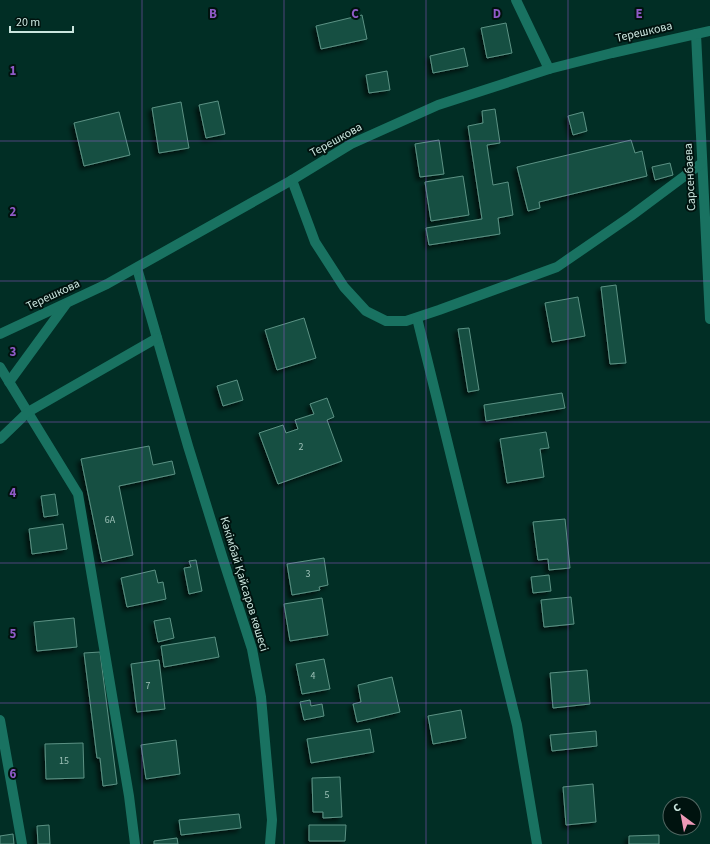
<svg xmlns="http://www.w3.org/2000/svg" width="710" height="844" font-family="'Source Sans 3',sans-serif">
  <style>
    .building { fill: #164f43; stroke: #5c9284; filter: url(#shadow) }
    .lines { fill: none; stroke-linecap: round; stroke-linejoin: round }
    .minor { stroke: #197261; stroke-width: 10 }
    .grid { fill: none; stroke: #8f5ac7; stroke-width: 1; stroke-opacity: 0.55 }
    .labels { text-anchor: middle; dominant-baseline: central; stroke-width: 4; stroke-linejoin: round; paint-order: stroke }
    .number-label { font-size: 10px; fill: #9dc0b7 }
    .street-label { font-size: 12px; fill: #cae5de; stroke: #00130f }
    .grid-label { font-size: 13px; text-anchor: middle; font-weight: bold; fill: #8f5ac7; stroke: #00130f; stroke-width: 4; stroke-linejoin: round; paint-order: stroke }
  </style>
  <defs>
    <filter id="shadow"><feDropShadow dx="-3.5" dy="3.5" stdDeviation="2" flood-color="#0009"/></filter>
  </defs>
  <rect width="100%" height="100%" fill="#012e25"/>
  <g class="building">
    <polygon points="362,15 367,39 321,49 316,26"/>
    <polygon points="506,23 512,53 487,58 481,28"/>
    <polygon points="464,48 468,66 433,73 430,56"/>
    <polygon points="387,71 390,90 369,93 366,75"/>
    <polygon points="218,101 225,134 206,138 199,105"/>
    <polygon points="181,102 189,148 159,153 152,108"/>
    <polygon points="495,109 500,143 487,145 493,185 508,182 513,215 498,218 500,234 429,245 426,228 482,219 468,126 483,123 482,111"/>
    <polygon points="119,112 130,155 84,166 74,123"/>
    <polygon points="583,112 587,131 573,135 568,116"/>
    <polygon points="439,140 444,174 420,177 415,144"/>
    <polygon points="631,140 635,153 642,151 647,176 539,202 540,208 528,211 517,167"/>
    <polygon points="670,163 673,175 655,180 652,167"/>
    <polygon points="463,176 469,215 431,221 425,182"/>
    <polygon points="616,285 626,363 610,364 601,287"/>
    <polygon points="578,297 585,336 552,342 545,303"/>
    <polygon points="304,318 316,358 277,370 265,330"/>
    <polygon points="469,328 479,390 468,392 458,329"/>
    <polygon points="237,380 243,400 223,406 217,386"/>
    <polygon points="562,393 565,408 486,421 484,405"/>
    <polygon points="327,398 334,417 327,420 342,461 278,484 259,433 283,425 286,433 298,429 295,420 314,414 310,404"/>
    <polygon points="546,432 549,448 540,449 544,477 507,483 500,439"/>
    <polygon points="149,446 153,465 172,461 175,474 119,486 133,555 102,562 81,459"/>
    <polygon points="55,494 58,515 44,517 41,496"/>
    <polygon points="565,519 570,568 549,570 548,559 538,560 533,522"/>
    <polygon points="63,524 67,549 32,554 29,529"/>
    <polygon points="324,558 328,585 319,587 320,590 292,595 287,564"/>
    <polygon points="196,560 202,591 189,594 184,568 191,567 189,561"/>
    <polygon points="155,570 158,583 163,582 166,599 127,607 121,578"/>
    <polygon points="549,575 551,591 533,593 531,577"/>
    <polygon points="571,597 574,624 544,627 541,600"/>
    <polygon points="322,598 328,635 290,641 284,604"/>
    <polygon points="74,618 77,647 37,651 34,622"/>
    <polygon points="170,618 174,638 158,642 154,621"/>
    <polygon points="215,637 219,657 164,667 161,646"/>
    <polygon points="100,652 117,784 103,786 100,758 97,758 84,653"/>
    <polygon points="324,659 330,689 302,694 296,664"/>
    <polygon points="159,660 165,709 137,712 131,664"/>
    <polygon points="587,670 590,704 553,708 550,673"/>
    <polygon points="392,677 400,712 357,722 353,704 361,702 358,685"/>
    <polygon points="310,700 311,706 322,704 324,716 304,720 300,702"/>
    <polygon points="461,710 466,738 433,744 428,716"/>
    <polygon points="370,729 374,752 311,763 307,739"/>
    <polygon points="596,731 597,746 552,751 550,735"/>
    <polygon points="176,740 180,774 146,779 141,745"/>
    <polygon points="83,743 84,778 46,779 45,744"/>
    <polygon points="340,777 342,817 323,818 323,812 313,812 312,778"/>
    <polygon points="593,784 596,822 566,825 563,787"/>
    <polygon points="239,814 241,828 181,835 179,820"/>
    <polygon points="49,825 50,844 38,844 37,826"/>
    <polygon points="309,825 346,825 345,841 309,841"/>
    <polygon points="13,834 14,844 0,844 0,836"/>
    <polygon points="659,835 659,844 629,844 629,836"/>
    <polygon points="177,838 178,844 154,844 154,841"/>
  </g>
  <g class="lines">
    <g class="minor">
      <polyline points="516,0 549,69"/>
      <polyline points="696,34 710,319"/>
      <polyline points="292,180 315,242 344,287 366,311 386,321 406,321 439,310 557,267 631,216 702,163"/>
      <polyline points="137,268 188,446 222,556 252,649 261,697 272,820 270,844"/>
      <polyline points="417,318 517,725 537,844"/>
      <polyline points="0,334 107,284 292,180 351,144 438,105 549,69 612,53 710,31"/>
      <polyline points="0,367 78,494 129,796 135,844"/>
      <polyline points="9,382 66,304"/>
      <polyline points="0,439 28,412 157,338"/>
      <polyline points="0,720 22,844"/>
    </g>
  </g>
  <path class="grid" d="M142 0V844M284 0V844M426 0V844M568 0V844M0 141H710M0 281H710M0 422H710M0 563H710M0 703H710"/>
  <g class="labels">
    <g class="number-label">
      <text x="301" y="447">2</text>
      <text x="110" y="520">6А</text>
      <text x="308" y="574">3</text>
      <text x="313" y="676">4</text>
      <text x="148" y="686">7</text>
      <text x="64" y="761">15</text>
      <text x="327" y="795">5</text>
    </g>
    <g class="street-label">
      <text transform="translate(644 32) rotate(-13)">Терешкова</text>
      <text transform="translate(336 140) rotate(-29)">Терешкова</text>
      <text transform="translate(690 177) rotate(-93)">Сарсенбаева</text>
      <text transform="translate(53 295) rotate(-25)">Терешкова</text>
      <text transform="translate(244 584) rotate(73)">Кәкімбай Қайсаров көшесі</text>
    </g>
  </g>
  <g class="grid-label">
    <text x="213" y="18">B</text>
    <text x="355" y="18">C</text>
    <text x="497" y="18">D</text>
    <text x="639" y="18">E</text>
    <text x="13" y="75">1</text>
    <text x="13" y="216">2</text>
    <text x="13" y="356">3</text>
    <text x="13" y="497">4</text>
    <text x="13" y="638">5</text>
    <text x="13" y="778">6</text>
  </g>
  <g transform="translate(682 816) rotate(328)"><circle r="19" fill="#00130f" stroke="#516762"/>
  <path d="M0-3L7 15L0 10L-7 15Z" fill="#ef9ab8"/>
  <text y="-6" font-size="11" font-weight="bold" text-anchor="middle" fill="#cae5de">С</text>
  </g>
  <path d="M10 26v6h63v-6" fill="none" stroke="#cae5de" stroke-width="2"/>
  <text x="16" y="26" font-size="12" fill="#cae5de" stroke="#00130f" stroke-width="3" paint-order="stroke">20 m</text>
</svg>
